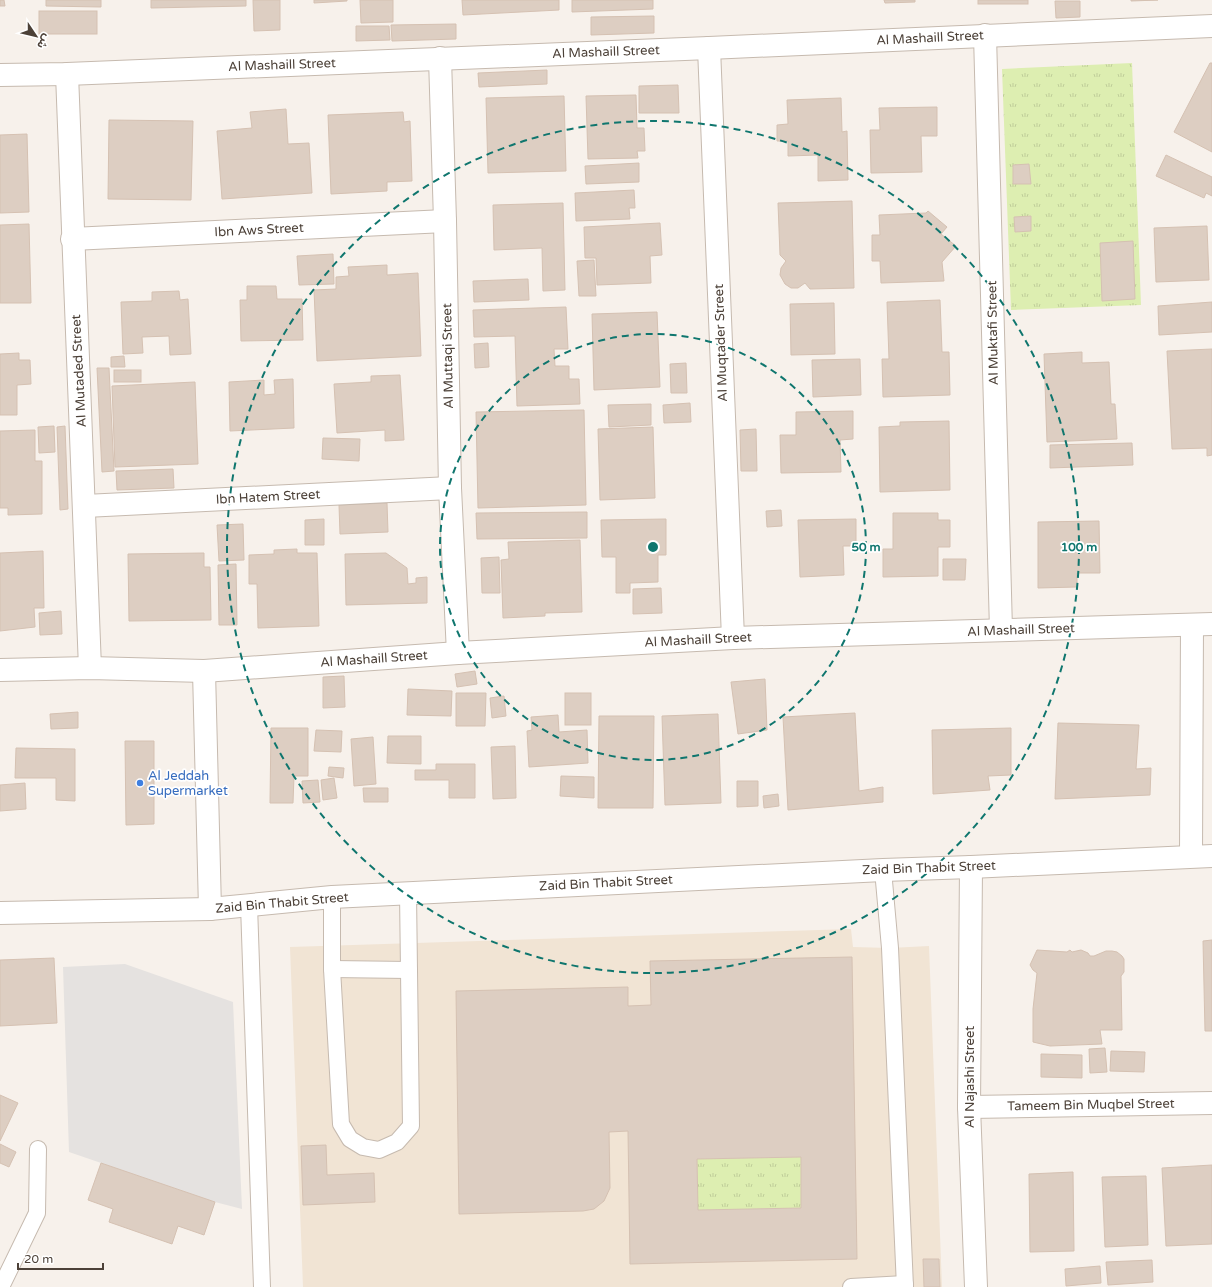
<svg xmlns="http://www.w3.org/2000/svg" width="1212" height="1287" font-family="'Varela Round','Noto Sans Arabic',sans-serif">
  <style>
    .education { fill: #f1e4d4 }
    .grass { fill: url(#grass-tufts) }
    .parking { fill: #e5e2e0 }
    .building { fill: #ddcec2; stroke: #d5c1b2; fill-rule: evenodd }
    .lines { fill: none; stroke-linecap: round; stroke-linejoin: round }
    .service-casing { stroke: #c6baaf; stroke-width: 18 }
    .minor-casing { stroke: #c6baaf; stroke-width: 24 }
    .service { stroke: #fff; stroke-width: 16 }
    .minor { stroke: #fff; stroke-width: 22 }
    .ring { fill: none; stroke: #0f766e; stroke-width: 2; stroke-dasharray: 7 5 }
    .shop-dot { fill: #3f7fe0; stroke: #fff; stroke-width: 1.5 }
    .labels { text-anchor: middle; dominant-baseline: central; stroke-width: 3.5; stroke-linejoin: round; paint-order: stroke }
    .street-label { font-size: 13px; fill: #4c4138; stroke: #fff }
    .shop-label { font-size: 13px; fill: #366cbe; stroke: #fff; text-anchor: start }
    .centre { fill: #0f766e; stroke: #fff; stroke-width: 2 }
    .ring-label { font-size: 12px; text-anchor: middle; font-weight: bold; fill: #0f766e; stroke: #fff; stroke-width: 3.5; stroke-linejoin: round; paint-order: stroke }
  </style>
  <defs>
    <pattern id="grass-tufts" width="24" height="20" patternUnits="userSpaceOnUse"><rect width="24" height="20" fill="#ddeeb1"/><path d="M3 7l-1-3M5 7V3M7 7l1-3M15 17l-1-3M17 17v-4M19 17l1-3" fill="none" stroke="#bfcd99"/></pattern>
  </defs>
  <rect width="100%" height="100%" fill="#f7f1eb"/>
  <polygon class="education" points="851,929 853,947 890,948 929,946 942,1287 303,1287 290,947"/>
  <g class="grass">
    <polygon points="1132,63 1141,305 1011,310 1002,69"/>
    <polygon points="801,1157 801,1208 698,1210 697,1159"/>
  </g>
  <polygon class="parking" points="125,964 233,1002 242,1209 215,1202 69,1152 63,967"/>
  <g class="building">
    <polygon points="0,0 4,0 5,6 0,6"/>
    <polygon points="46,0 101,0 101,7 46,6"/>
    <polygon points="151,0 246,0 246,6 151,8"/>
    <polygon points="253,0 280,0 280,30 254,31"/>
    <polygon points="314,0 347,0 347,1 314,3"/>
    <polygon points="360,0 393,0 393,22 361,23"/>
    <polygon points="462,0 559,0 559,10 463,15"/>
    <polygon points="572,0 653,0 653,9 572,12"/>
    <polygon points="884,0 915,0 915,2 885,3"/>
    <rect x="978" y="0" width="50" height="4"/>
    <polygon points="1131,0 1158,0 1131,1"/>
    <polygon points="1055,1 1080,1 1080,17 1056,18"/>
    <rect x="39" y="11" width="58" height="23"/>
    <polygon points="654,16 654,33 591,35 591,17"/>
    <polygon points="456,24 456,39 392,41 391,25"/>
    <polygon points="356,26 389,26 390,40 356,41"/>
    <polygon points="1210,63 1212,63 1212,152 1174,132"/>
    <polygon points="547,70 547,84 479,87 478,73"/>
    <polygon points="678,85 679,113 639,113 639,86"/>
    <polygon points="636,95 637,128 644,128 645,151 637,151 638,158 588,159 586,96"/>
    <polygon points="564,96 566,171 488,173 486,98"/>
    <polygon points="841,98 842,132 847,131 848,180 818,181 818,155 788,156 788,141 777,141 777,125 788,124 787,100"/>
    <polygon points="937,107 937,136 921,136 922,172 871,173 870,130 880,130 879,108"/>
    <polygon points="286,109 288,144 309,143 312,193 222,199 217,131 252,128 250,112"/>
    <polygon points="403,112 404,122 410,121 412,181 387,182 387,191 331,194 328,115"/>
    <polygon points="109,120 193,121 191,200 108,199"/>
    <polygon points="27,134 29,212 0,213 0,135"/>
    <polygon points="1166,155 1212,177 1212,196 1206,193 1204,198 1156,176"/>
    <polygon points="639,163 639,182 586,184 585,166"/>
    <polygon points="1029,164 1031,184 1013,184 1013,165"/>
    <polygon points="634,190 635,208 629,208 630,219 576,221 575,193"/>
    <polygon points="852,201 854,288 810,289 805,283 798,288 791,288 785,284 780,275 781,268 786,261 780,255 778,203"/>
    <polygon points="563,203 565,290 543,291 542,248 494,250 493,205"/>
    <polygon points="928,211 947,227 941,234 956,246 942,262 944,281 881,283 880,261 872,261 872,235 880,235 879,215 926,213"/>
    <polygon points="1031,216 1031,231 1015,232 1014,217"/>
    <polygon points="660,223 662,255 650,256 651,283 597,285 596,258 585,258 584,227"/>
    <polygon points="29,224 31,303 0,303 0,225"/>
    <polygon points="1207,226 1209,280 1156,282 1154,228"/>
    <polygon points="1133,241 1135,299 1102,301 1100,243"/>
    <polygon points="333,254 334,284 299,285 297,256"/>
    <polygon points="594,260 596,296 579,296 577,261"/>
    <polygon points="387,265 387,275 418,273 421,356 317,361 314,290 336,289 336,277 349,276 348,267"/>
    <polygon points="528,279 529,300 474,302 473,281"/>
    <polygon points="247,286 276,286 277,299 302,299 303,340 241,341 240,300 247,300"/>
    <polygon points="179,291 180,300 188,299 191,354 170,355 169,336 142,337 143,353 123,354 121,302 152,301 152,292"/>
    <polygon points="940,300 942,352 949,352 950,395 883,397 882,359 889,359 887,302"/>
    <polygon points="1212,302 1212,332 1159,335 1158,306"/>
    <polygon points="834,303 835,354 791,355 790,304"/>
    <polygon points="566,307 568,349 554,349 555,366 569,366 569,379 579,379 580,404 517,406 515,336 474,337 473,310"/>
    <polygon points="657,312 660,387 594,390 592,314"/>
    <polygon points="488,343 489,367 475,368 474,344"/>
    <polygon points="1212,349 1212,455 1207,456 1207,448 1172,449 1167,351"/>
    <polygon points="1082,352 1082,363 1109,362 1111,404 1115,404 1117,439 1047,442 1044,354"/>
    <polygon points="19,353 19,360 30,360 31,384 17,385 17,415 0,415 0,354"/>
    <polygon points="124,356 125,367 111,367 111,357"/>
    <polygon points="860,359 861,395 813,397 812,360"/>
    <polygon points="686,363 687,393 671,393 670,364"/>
    <polygon points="97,368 109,368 114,471 102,472"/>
    <rect x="114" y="370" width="27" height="12"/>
    <polygon points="400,375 404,440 385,441 385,430 337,433 334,384 371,382 371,376"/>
    <polygon points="293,379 294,428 230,431 229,382 264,380 264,395 275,394 274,380"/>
    <polygon points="195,382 198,464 115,467 112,386"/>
    <polygon points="690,403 691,422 664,423 663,405"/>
    <polygon points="651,404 651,425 609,427 608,405"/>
    <polygon points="584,410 586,505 478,508 476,412"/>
    <polygon points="853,411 853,439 840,440 841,472 781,473 780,435 796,435 796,412"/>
    <polygon points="949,421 950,490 880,492 879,427 900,426 900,422"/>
    <polygon points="54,426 55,452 39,453 38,427"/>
    <polygon points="65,426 68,509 60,510 57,427"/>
    <polygon points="653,427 655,498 600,500 598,429"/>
    <polygon points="756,429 757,471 741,471 740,430"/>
    <polygon points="35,430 35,461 42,461 42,514 8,515 8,508 0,508 0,431"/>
    <polygon points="323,438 360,439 359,461 322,459"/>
    <polygon points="1132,443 1133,465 1050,468 1050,445"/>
    <polygon points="173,469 174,488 117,490 116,471"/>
    <polygon points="387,503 388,532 340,534 339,505"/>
    <polygon points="781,510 782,526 767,527 766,511"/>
    <polygon points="587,512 587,538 477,539 476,513"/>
    <polygon points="893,513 938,513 938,520 950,520 950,547 938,547 938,576 883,577 883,549 893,549"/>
    <polygon points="324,519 324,545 305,545 305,520"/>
    <polygon points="666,519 666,555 658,555 658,582 630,583 630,593 616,593 616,557 602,557 601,520"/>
    <polygon points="856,519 856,546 843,546 844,575 800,577 798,520"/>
    <polygon points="1099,521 1100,573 1077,573 1077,587 1038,588 1038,522"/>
    <polygon points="243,524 244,560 219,561 217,525"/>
    <polygon points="580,540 582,612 545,613 545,616 503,618 501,560 509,559 508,542"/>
    <polygon points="297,549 297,553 317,553 319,626 258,628 257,584 249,584 249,555 274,554 274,550"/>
    <polygon points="43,551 44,608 34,608 35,627 0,631 0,553"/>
    <polygon points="204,553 204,567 210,567 211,620 129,621 128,554"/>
    <polygon points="386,553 407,568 408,584 416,583 416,578 427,577 427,603 346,605 345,554"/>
    <polygon points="499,557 500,593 482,593 481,558"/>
    <polygon points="943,559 966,559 965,580 943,580"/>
    <polygon points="236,564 237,625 219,625 218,565"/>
    <polygon points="661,588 662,613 633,614 633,589"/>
    <polygon points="61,611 62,634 40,635 39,613"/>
    <polygon points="475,671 477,684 457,687 455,674"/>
    <polygon points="344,676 345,707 323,708 323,677"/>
    <polygon points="765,679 767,730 738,734 731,682"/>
    <polygon points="408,689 452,691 451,716 407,715"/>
    <polygon points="456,693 486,693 485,726 456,726"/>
    <rect x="565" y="693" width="26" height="32"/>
    <polygon points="504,696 506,716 492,718 490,698"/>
    <polygon points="78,712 78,728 51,729 50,714"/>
    <polygon points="855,713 859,791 883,787 883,802 788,810 783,717"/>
    <polygon points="718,714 721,803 665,805 662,716"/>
    <polygon points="558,715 559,732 587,730 588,763 529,767 527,731 532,730 531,717"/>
    <polygon points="599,716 654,716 653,808 598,808"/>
    <polygon points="1058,723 1139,725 1136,769 1151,768 1150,795 1055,799"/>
    <polygon points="271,728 308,728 308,776 294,776 293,803 270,803"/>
    <polygon points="1011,728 1011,775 988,776 990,790 933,794 932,730"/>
    <polygon points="316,730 342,731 341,752 314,751"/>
    <polygon points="388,736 421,736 421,764 387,763"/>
    <polygon points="373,737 376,784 354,786 351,739"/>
    <polygon points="125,741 154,741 154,824 126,825"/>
    <polygon points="515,746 516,798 493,799 491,747"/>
    <polygon points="16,748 75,749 75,801 56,800 56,778 15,778"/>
    <polygon points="436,764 475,764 475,798 449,798 449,780 415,780 415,770 436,770"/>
    <polygon points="329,767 344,768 343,778 328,776"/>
    <polygon points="561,776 594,777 594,798 560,796"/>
    <polygon points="334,778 337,798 323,800 321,780"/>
    <polygon points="318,780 320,802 303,803 302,781"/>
    <polygon points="737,781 758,781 758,806 737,807"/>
    <polygon points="25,783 26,809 0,811 0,785"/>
    <polygon points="363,788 388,788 388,802 364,802"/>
    <polygon points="778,794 779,806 764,808 763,796"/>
    <polygon points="1212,940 1212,1031 1205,1031 1203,941"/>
    <polygon points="1037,950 1067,952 1070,950 1072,952 1081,950 1088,953 1090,956 1094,956 1106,951 1112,951 1117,952 1122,956 1124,959 1124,972 1121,976 1122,1030 1100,1030 1102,1044 1050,1046 1033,1042 1033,1009 1037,973 1033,970 1030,965"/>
    <path d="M852 957 857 1259 630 1264 628 1131 609 1132 610 1188 604 1201 594 1209 583 1211 459 1214 456 991 628 987V1006L651 1005 650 961ZM801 1157V1208L698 1210 697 1159Z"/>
    <polygon points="54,958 57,1023 0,1026 0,960"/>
    <polygon points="1105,1048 1107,1072 1090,1073 1089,1049"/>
    <polygon points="1111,1051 1145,1052 1144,1072 1110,1071"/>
    <polygon points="1041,1054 1082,1055 1082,1078 1041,1077"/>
    <polygon points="0,1095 18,1103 0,1141"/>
    <polygon points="0,1144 16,1152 9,1167 0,1163"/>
    <polygon points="326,1145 327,1175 374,1173 375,1202 303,1205 301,1146"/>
    <polygon points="101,1163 215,1202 204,1235 178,1226 172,1244 109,1222 113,1209 88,1200"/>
    <polygon points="1212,1165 1212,1244 1166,1246 1162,1168"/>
    <polygon points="1073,1172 1074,1251 1030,1252 1029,1174"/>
    <polygon points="1146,1176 1148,1245 1105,1247 1102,1177"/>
    <polygon points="923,1259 939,1259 940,1287 924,1287"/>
    <polygon points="1152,1260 1153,1282 1108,1285 1106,1262"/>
    <polygon points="1100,1266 1101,1283 1066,1286 1065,1269"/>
  </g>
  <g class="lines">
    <defs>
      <g id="service">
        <polyline points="883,870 890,948 905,1287"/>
        <polyline points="332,897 332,969 341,1124 350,1139 363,1147 379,1150 397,1142 411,1126 408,893"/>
        <polyline points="249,905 262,1287"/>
        <polyline points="332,969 409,970"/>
        <polyline points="1,1287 37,1213 38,1149"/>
        <polyline points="851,1287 905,1284"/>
      </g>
      <g id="minor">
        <polyline points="985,35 1001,630"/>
        <polyline points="709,48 733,638"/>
        <polyline points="440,58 445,221 450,488 458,653"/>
        <path d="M67 74C73 272 84 470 90 668"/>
        <polyline points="0,75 67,74 709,48 1212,26"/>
        <polyline points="72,239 445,221"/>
        <polyline points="85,506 450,488"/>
        <polyline points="0,670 90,668 204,671 458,653 733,638 1212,624"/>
        <polyline points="204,671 210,909"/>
        <polyline points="1191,856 1192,625"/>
        <polyline points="971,867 969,1107 976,1287"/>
        <polyline points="0,913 210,909 332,897 883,870 971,867 1212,856"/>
        <polyline points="969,1107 1212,1103"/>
      </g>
    </defs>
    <use href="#service" class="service-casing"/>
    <use href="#minor" class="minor-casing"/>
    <use href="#service" class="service"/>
    <use href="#minor" class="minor"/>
  </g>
  <g class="ring">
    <circle cx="653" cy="547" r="213"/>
    <circle cx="653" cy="547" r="426"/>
  </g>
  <circle class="shop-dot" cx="140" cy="783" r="4"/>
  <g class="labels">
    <g class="street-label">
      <text transform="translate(930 38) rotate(-3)">Al Mashaill Street</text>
      <text transform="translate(606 52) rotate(-2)">Al Mashaill Street</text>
      <text transform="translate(282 65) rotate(-2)">Al Mashaill Street</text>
      <text transform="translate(259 230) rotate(-3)">Ibn Aws Street</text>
      <text transform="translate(993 333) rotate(-91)">Al Muktafi Street</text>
      <text transform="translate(721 343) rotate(-92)">Al Muqtader Street</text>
      <text transform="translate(448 356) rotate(-91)">Al Muttaqi Street</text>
      <text transform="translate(79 371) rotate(-93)">Al Mutaded Street</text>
      <text transform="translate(268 497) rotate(-3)">Ibn Hatem Street</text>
      <text transform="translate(1021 630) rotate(-2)">Al Mashaill Street</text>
      <text transform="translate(698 640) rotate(-3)">Al Mashaill Street</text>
      <text transform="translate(374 659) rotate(-4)">Al Mashaill Street</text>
      <text transform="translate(929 868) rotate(-2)">Zaid Bin Thabit Street</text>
      <text transform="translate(606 883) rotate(-3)">Zaid Bin Thabit Street</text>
      <text transform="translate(282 903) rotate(-5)">Zaid Bin Thabit Street</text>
      <text transform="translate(970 1077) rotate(-90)">Al Najashi Street</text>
      <text transform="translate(1091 1105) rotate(-1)">Tameem Bin Muqbel Street</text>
    </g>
    <g class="shop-label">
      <text x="148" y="776">Al Jeddah<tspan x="148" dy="15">Supermarket</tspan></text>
    </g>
  </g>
  <circle cx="653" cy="547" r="6" class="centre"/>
  <g class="ring-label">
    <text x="866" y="551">50 m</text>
    <text x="1079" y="551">100 m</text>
  </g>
  <g transform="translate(36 36) rotate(125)" stroke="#ffffff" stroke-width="3" paint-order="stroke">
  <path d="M0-3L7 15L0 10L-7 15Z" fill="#4c4138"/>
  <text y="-6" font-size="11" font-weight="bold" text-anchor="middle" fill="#4c4138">ش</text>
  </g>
  <path d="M18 1263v6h85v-6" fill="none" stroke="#4c4138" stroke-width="2"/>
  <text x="24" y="1263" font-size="12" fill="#4c4138" stroke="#ffffff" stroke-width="3" paint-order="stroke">20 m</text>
</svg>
